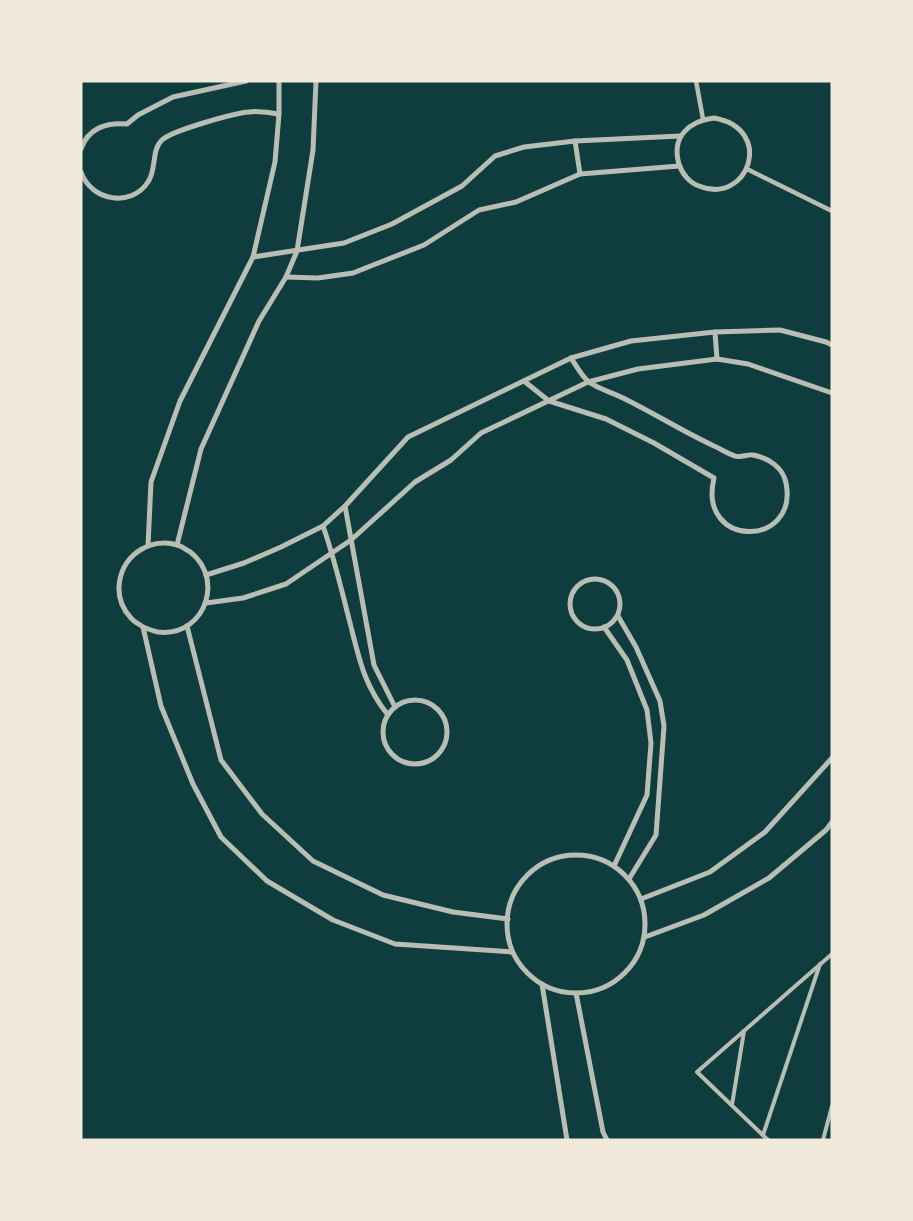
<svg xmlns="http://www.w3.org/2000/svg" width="913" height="1221" font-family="'Source Sans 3',sans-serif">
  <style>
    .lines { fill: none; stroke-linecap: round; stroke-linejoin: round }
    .service { stroke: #b8beb3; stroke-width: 4 }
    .pedestrian { stroke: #b8beb3; stroke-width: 4.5 }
    .minor { stroke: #b8beb3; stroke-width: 5 }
  </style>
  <rect width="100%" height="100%" fill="#0f3d3e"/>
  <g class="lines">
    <g class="service">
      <polyline points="732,1105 744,1031"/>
      <polyline points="763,1135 820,964"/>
      <polyline points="768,1140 697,1072 832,954"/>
      <polyline points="823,1140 832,1106"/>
    </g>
    <g class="pedestrian">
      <polyline points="696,81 703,119"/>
      <polyline points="747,169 832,211"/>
    </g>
    <g class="minor">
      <path d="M714 118C776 129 748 206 699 186 690 183 682 174 679 164 671 137 689 121 714 118Z"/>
      <polyline points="575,141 580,174"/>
      <path d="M81 149C88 128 107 122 127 124L138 115 173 97 246 81"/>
      <path d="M81 172C91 201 131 208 148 182 157 169 151 150 162 140 171 131 234 113 249 112 258 110 270 113 279 114"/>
      <polyline points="253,257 344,243 392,224 462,186 495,156 524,147 575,141 680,136"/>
      <polyline points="286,277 318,278 353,273 424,245 479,210 516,202 580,174 679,166"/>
      <polyline points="715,332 717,359"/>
      <path d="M524 381 549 401 606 419 654 443 714 478C697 549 799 548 786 483 783 467 768 458 753 455 747 454 741 458 735 456 728 454 721 449 714 446 684 432 657 415 627 400 615 393 600 390 589 382 582 377 576 365 571 358"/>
      <polyline points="345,506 374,665 395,707"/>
      <path d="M323 526C334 557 341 588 349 619 359 657 363 684 388 715"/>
      <polyline points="177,545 201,449 259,321 286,277 297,251 313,150 316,81"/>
      <polyline points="148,546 151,482 180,401 253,257 275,162 279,114 279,81"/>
      <polyline points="206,575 244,563 281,547 323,526 345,506 408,437 571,358 631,341 715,332 780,330 826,342 832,345"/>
      <circle cx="595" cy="604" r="25"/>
      <polyline points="206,603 243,598 286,584 351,540 415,482 451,460 481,433 588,382 638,369 717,359 748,364 832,393"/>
      <polyline points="618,616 636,647 660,701 664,726 656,835 629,879"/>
      <polyline points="187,626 221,760 262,814 313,861 383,895 453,912 508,919"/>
      <path d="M143 627C148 629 153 631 158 632 208 638 228 570 182 547 169 541 154 542 142 549 117 563 111 597 131 618 134 622 139 624 143 627L161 706 193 784 221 837 267 881 333 920 395 944 512 952"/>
      <polyline points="604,627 627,660 647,710 651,743 647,795 614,866"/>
      <circle cx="415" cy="732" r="32"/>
      <circle cx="576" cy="924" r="69"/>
      <polyline points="641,899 710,872 765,832 832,758"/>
      <polyline points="645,937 704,915 769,878 826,830 832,822"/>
      <polyline points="542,984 567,1140"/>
      <polyline points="576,993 603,1132 607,1140"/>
    </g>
  </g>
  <rect width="913" height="1221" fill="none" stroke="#f1e9da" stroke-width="165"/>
</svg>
